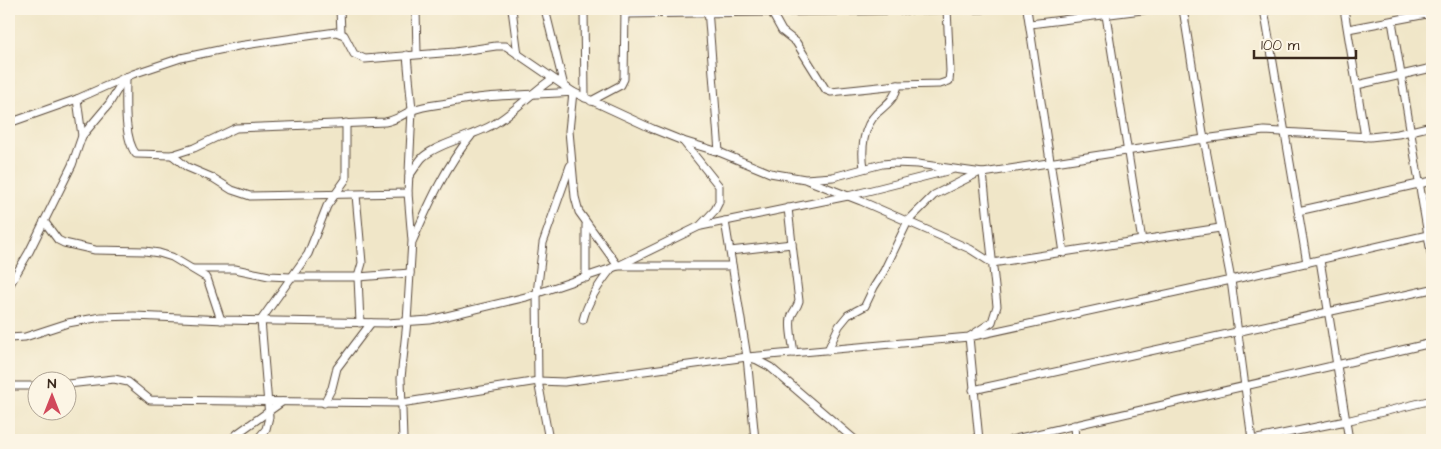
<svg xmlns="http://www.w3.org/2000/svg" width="1441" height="449" font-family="'Architects Daughter',sans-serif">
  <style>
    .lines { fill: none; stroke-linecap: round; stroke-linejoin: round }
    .minor-casing { stroke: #564638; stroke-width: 9 }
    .minor { stroke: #fff; stroke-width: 7 }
  </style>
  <rect width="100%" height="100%" fill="#fcf5e5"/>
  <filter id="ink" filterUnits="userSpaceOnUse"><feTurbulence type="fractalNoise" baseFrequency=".02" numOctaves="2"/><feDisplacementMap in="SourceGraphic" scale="10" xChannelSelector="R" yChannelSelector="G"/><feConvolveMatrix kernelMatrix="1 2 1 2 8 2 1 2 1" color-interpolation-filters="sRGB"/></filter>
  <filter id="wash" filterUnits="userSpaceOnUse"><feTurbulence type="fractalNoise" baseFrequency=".0096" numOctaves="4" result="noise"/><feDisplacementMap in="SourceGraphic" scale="20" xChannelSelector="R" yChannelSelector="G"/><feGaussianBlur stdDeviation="1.12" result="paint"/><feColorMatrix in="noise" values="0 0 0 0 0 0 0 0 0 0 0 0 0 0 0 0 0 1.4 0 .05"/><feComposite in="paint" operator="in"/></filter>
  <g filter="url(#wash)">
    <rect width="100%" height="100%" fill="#f0e6c8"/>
  </g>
  <g filter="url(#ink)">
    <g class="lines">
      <defs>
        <g id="minor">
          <polyline points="340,9 341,33"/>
          <polyline points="416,9 417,54"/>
          <polyline points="512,9 518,55"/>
          <polyline points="545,9 564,86"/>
          <polyline points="584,9 585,98"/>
          <polyline points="708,9 719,152 770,173 805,179 833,177 882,164 894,163 918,164 983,173 1204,139 1231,280 1252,440 1250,440"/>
          <polyline points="1027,9 1064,253"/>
          <polyline points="1105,9 1142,241"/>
          <polyline points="1183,9 1204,139 1264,131 1370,137 1398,134 1432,126"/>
          <polyline points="1264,9 1307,263"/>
          <polyline points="1344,9 1365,137"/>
          <polyline points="772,13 782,31 796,42 826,90 831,92 898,85 940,84 949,81 950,71 947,9"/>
          <polyline points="625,14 983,9"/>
          <polyline points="1392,21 1432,259"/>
          <polyline points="1030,24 1150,9"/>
          <polyline points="1348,29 1432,13"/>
          <path d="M126 77C126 97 123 138 136 154L172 155 194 148 236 128 385 122C398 120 402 114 413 110 423 106 436 105 447 103 488 94 531 95 573 92L569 131 575 197 579 212 618 266H732"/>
          <polyline points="1357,85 1432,68"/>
          <polyline points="77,99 82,136"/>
          <polyline points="591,101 621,85 624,79 625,9"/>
          <polyline points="9,123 77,99 133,74 181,58 238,46 336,32 344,35 354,54 365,59 455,52 496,46 506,46 573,92 653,129 683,141 719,152"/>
          <polyline points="172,155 187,167 213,178 232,190 250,196 408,193"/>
          <path d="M864 168C861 149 863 127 877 113 887 104 895 99 898 85"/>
          <path d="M409 176C414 170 418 162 423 157 439 143 474 136 494 124 515 112 532 92 552 79"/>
          <polyline points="807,180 861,201 970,249 992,263 1220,228"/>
          <polyline points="356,195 362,263 358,277 360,323"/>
          <polyline points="788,208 792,244"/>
          <polyline points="1298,211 1432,181"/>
          <polyline points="44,221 58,240 64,243 95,250 145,251 159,253 172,257 207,278 221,320"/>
          <polyline points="725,221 747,357 757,360 770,367 855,440"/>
          <polyline points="586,225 586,278"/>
          <polyline points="701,226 848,196 951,170"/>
          <path d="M413 240C429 204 445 167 471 136"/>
          <path d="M730 251 792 244 799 301C797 308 794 310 792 315 788 323 793 344 794 353"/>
          <polyline points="1320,260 1349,440"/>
          <polyline points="193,269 235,269 269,276 291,277 358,277 410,273"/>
          <polyline points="9,286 29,252 72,165 82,136 109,104 125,77"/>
          <path d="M583 320C588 300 599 284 612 268"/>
          <polyline points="9,338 25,337 68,323 101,317 134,316 225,320 387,323 430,320 526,297 618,266 700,226 715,210 719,202 719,186 683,141"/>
          <polyline points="828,350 839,326 848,315 865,306 874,287 884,271 908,221 934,195 978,173"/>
          <polyline points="747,357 755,440"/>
          <polyline points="68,384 114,379 128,382 150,400 401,403 538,381 564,382 747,357 969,337 1231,280 1432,234"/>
          <polyline points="9,386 38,386"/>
          <polyline points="973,390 1432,289"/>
          <polyline points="324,403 332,388 337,368 371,323"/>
          <polyline points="1074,425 1075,440"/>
          <polyline points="231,440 238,433 282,402"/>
          <polyline points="257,440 266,429 269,417 261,320 308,254 327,206 346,179 346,123"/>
          <polyline points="403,440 401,378 407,322 412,241 408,193 412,110 407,55"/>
          <polyline points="549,440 538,381 537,293 543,243 570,166"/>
          <polyline points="979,440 969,337 992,322 997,306 983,173"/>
          <polyline points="1011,440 1432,343"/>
          <polyline points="1252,440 1346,421 1432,400"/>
        </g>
      </defs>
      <use href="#minor" class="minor-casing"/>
      <use href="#minor" class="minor"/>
    </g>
  </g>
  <rect width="1441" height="449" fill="none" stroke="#fcf5e5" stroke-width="30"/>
  <g transform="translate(52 396)"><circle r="24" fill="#fcf5e5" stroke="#afa495"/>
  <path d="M0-4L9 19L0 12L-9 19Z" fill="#d1495b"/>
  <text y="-8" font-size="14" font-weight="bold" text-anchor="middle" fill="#3b2a1e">N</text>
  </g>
  <path d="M1254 50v8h102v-8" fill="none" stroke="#3b2a1e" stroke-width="2.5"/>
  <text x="1261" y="50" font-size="15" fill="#3b2a1e" stroke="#fcf5e5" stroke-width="4" paint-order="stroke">100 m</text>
</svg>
